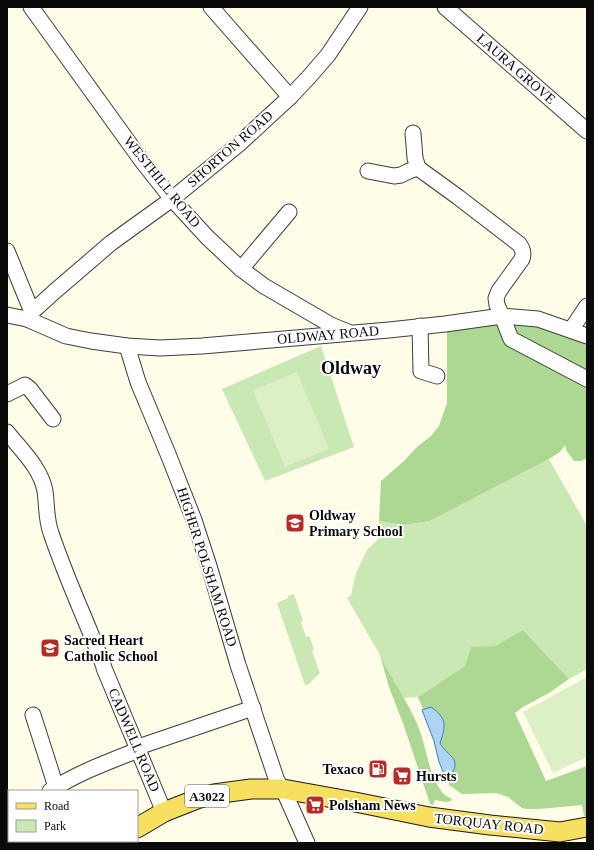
<svg xmlns="http://www.w3.org/2000/svg" width="594" height="850" font-family="Georgia,serif">
  <style>
    .green { fill: #cae8b3 }
    .forest { fill: #acd893 }
    .pitch { fill: #ddefc5 }
    .water { fill: #aed4f5; stroke: #3683cb }
    .lines { fill: none; stroke-linecap: round; stroke-linejoin: round }
    .minor-casing { stroke: #3d3d3d; stroke-width: 17 }
    .major-casing { stroke: #1b1b1b; stroke-width: 21 }
    .minor { stroke: #fff; stroke-width: 15 }
    .major { stroke: #f7df5f; stroke-width: 19 }
    .labels { text-anchor: middle; dominant-baseline: central; stroke-width: 4; stroke-linejoin: round; paint-order: stroke }
    .shield { fill: #fff; stroke: #545454; stroke-width: 1 }
    .shield-label { font-size: 13px; font-weight: bold; fill: #0a0a0a }
    .street-label { font-size: 14px; fill: #0a0a0a; stroke: #fff }
    .poi-label { font-size: 14px; font-weight: bold; fill: #0a0a0a; stroke: #fff; text-anchor: start }
    .district-label { font-size: 18px; font-weight: bold; fill: #0a0a0a; stroke: #fff }
  </style>
  <rect width="100%" height="100%" fill="#fffce8"/>
  <g class="green">
    <polygon points="321,346 354,447 265,481 222,389"/>
    <polygon points="549,459 587,526 587,669 569,679 523,630 495,646 488,646 465,666 418,697 403,698 386,669 380,655 347,598 351,595 356,573 367,550 379,538 379,521 403,525 430,521"/>
    <polygon points="294,594 303,621 301,622 306,637 309,636 310,638 314,650 312,651 320,673 309,684 305,685 277,603 288,598 288,596"/>
  </g>
  <g class="forest">
    <polygon points="507,318 587,338 587,458 581,461 574,461 566,450 565,445 560,452 549,459 430,521 403,525 379,521 381,481 404,461 417,447 431,436 439,426 447,403 447,325"/>
    <polygon points="523,630 569,679 549,693 523,707 515,713 546,781 587,766 587,816 584,816 582,805 539,809 527,809 522,808 518,805 508,797 496,793 462,794 449,785 426,716 418,697 465,666 471,647 495,646"/>
    <path d="M380 655C391 679 408 701 418 726 426 745 427 766 437 784 441 792 445 796 452 799L451 801 445 802 435 800 433 805 430 804 404 726 389 687Z"/>
  </g>
  <g class="pitch">
    <polygon points="297,372 329,449 285,467 253,390"/>
    <polygon points="587,677 587,757 553,773 523,712"/>
  </g>
  <path class="water" d="M431 707C447 718 446 726 440 743 448 757 462 758 451 775L445 776 439 762 434 741 422 710Z"/>
  <g class="lines">
    <defs>
      <g id="minor">
        <polyline points="31,7 142,161 172,199 207,237 241,269 264,286 331,325 348,332"/>
        <polyline points="211,7 290,97"/>
        <polyline points="445,7 587,131"/>
        <polyline points="413,133 415,158 418,168"/>
        <path d="M368 171 394 176 401 175 409 171 418 168 458 197 519 244C523 249 524 253 522 259L499 291 496 298 497 305 502 316 511 339 587 379"/>
        <polyline points="7,251 32,312"/>
        <polyline points="241,269 289,212"/>
        <polyline points="7,315 27,319 66,336 91,341 127,346 160,348 202,346 389,330 445,324 502,316 538,319 587,336"/>
        <polyline points="27,319 32,312 54,292 111,243 172,199 239,144 290,97 308,78 328,55 360,7"/>
        <polyline points="420,326 421,371 437,376"/>
        <polyline points="571,330 587,306"/>
        <polyline points="127,346 138,382 168,454 194,520 209,566 238,665 277,781 283,789 307,843"/>
        <polyline points="7,394 25,385 30,389 53,419"/>
        <path d="M7 432C21 450 41 468 45 491 47 505 46 520 51 533 66 578 86 620 103 664"/>
        <polyline points="104,668 164,812"/>
        <polyline points="33,715 56,787"/>
        <path d="M50 791C77 773 108 762 138 750L144 745 253 708"/>
        <polyline points="7,819 9,818"/>
      </g>
      <g id="major">
        <polyline points="137,828 164,812 197,799 214,794 251,789 283,789 355,802 429,817 490,825 560,832 587,827"/>
        <polyline points="7,834 9,837"/>
        <polyline points="112,843 115,841"/>
      </g>
    </defs>
    <use href="#minor" class="minor-casing"/>
    <use href="#major" class="major-casing"/>
    <use href="#minor" class="minor"/>
    <use href="#major" class="major"/>
  </g>
  <defs>
    <symbol id="school-square" viewBox="-11 -11 22 22"><rect x="-9" y="-9" width="18" height="18" rx="4" fill="#b82a25" stroke="#fff"/><path d="M0-5L7-2L0 1L-7-2ZM-4 1L0 2.5L4 1V4Q0 6-4 4Z" fill="#fff"/></symbol>
    <symbol id="fuel-square" viewBox="-11 -11 22 22"><rect x="-9" y="-9" width="18" height="18" rx="4" fill="#b82a25" stroke="#fff"/><path d="M-5.5-6h7V0h2V4h1.3V-2.5L3-4.5l.8-.8L6-3V5H2.5V1h-1V6h-7ZM-4.2-4.7v3.2H.2V-4.7Z" fill="#fff"/></symbol>
    <symbol id="supermarket-square" viewBox="-11 -11 22 22"><rect x="-9" y="-9" width="18" height="18" rx="4" fill="#b82a25" stroke="#fff"/><path d="M-6-5.5h2.5l.6 2H6L4.5 2H-2.5L-4.4-4H-6ZM-1.5 3.2a1.3 1.3 0 1 0 .1 0ZM3 3.2a1.3 1.3 0 1 0 .1 0Z" fill="#fff"/></symbol>
  </defs>
  <g fill-rule="evenodd">
    <use href="#school-square" x="284" y="512" width="22" height="22"/>
    <use href="#school-square" x="39" y="637" width="22" height="22"/>
    <use href="#fuel-square" x="367" y="758" width="22" height="22"/>
    <use href="#supermarket-square" x="391" y="765" width="22" height="22"/>
    <use href="#supermarket-square" x="304" y="794" width="22" height="22"/>
  </g>
  <g class="labels">
    <rect class="shield" x="185" y="785" width="44" height="22" rx="3"/>
    <g class="shield-label">
      <text x="207" y="796">A3022</text>
    </g>
    <g class="street-label">
      <text transform="translate(516 69) rotate(41)">LAURA GROVE</text>
      <text transform="translate(230 149) rotate(-41)">SHORTON ROAD</text>
      <text transform="translate(162 182) rotate(51)">WESTHILL ROAD</text>
      <text transform="translate(328 335) rotate(-5)">OLDWAY ROAD</text>
      <text transform="translate(207 567) rotate(72)">HIGHER POLSHAM ROAD</text>
      <text transform="translate(134 740) rotate(67)">CADWELL ROAD</text>
      <text transform="translate(489 824) rotate(6)">TORQUAY ROAD</text>
    </g>
    <g class="poi-label">
      <text x="309" y="515">Oldway<tspan x="309" dy="16">Primary School</tspan></text>
      <text x="64" y="640">Sacred Heart<tspan x="64" dy="16">Catholic School</tspan></text>
      <text x="364" y="769" text-anchor="end">Texaco</text>
      <text x="416" y="776">Hursts</text>
      <text x="329" y="805">Polsham News</text>
    </g>
    <g class="district-label">
      <text x="351" y="368">Oldway</text>
    </g>
  </g>
  <rect width="594" height="850" fill="none" stroke="#0a0a0a" stroke-width="16"/>
  <rect x="8" y="790" width="130" height="52" fill="#ffffff" stroke="#9d9d9d"/>
  <rect x="16" y="803" width="20" height="6" fill="#f7df5f" stroke="#9d9d9d"/>
  <text x="44" y="810" font-size="12" fill="#0a0a0a">Road</text>
  <rect x="16" y="820" width="20" height="12" fill="#cae8b3" stroke="#9d9d9d"/>
  <text x="44" y="830" font-size="12" fill="#0a0a0a">Park</text>
</svg>
